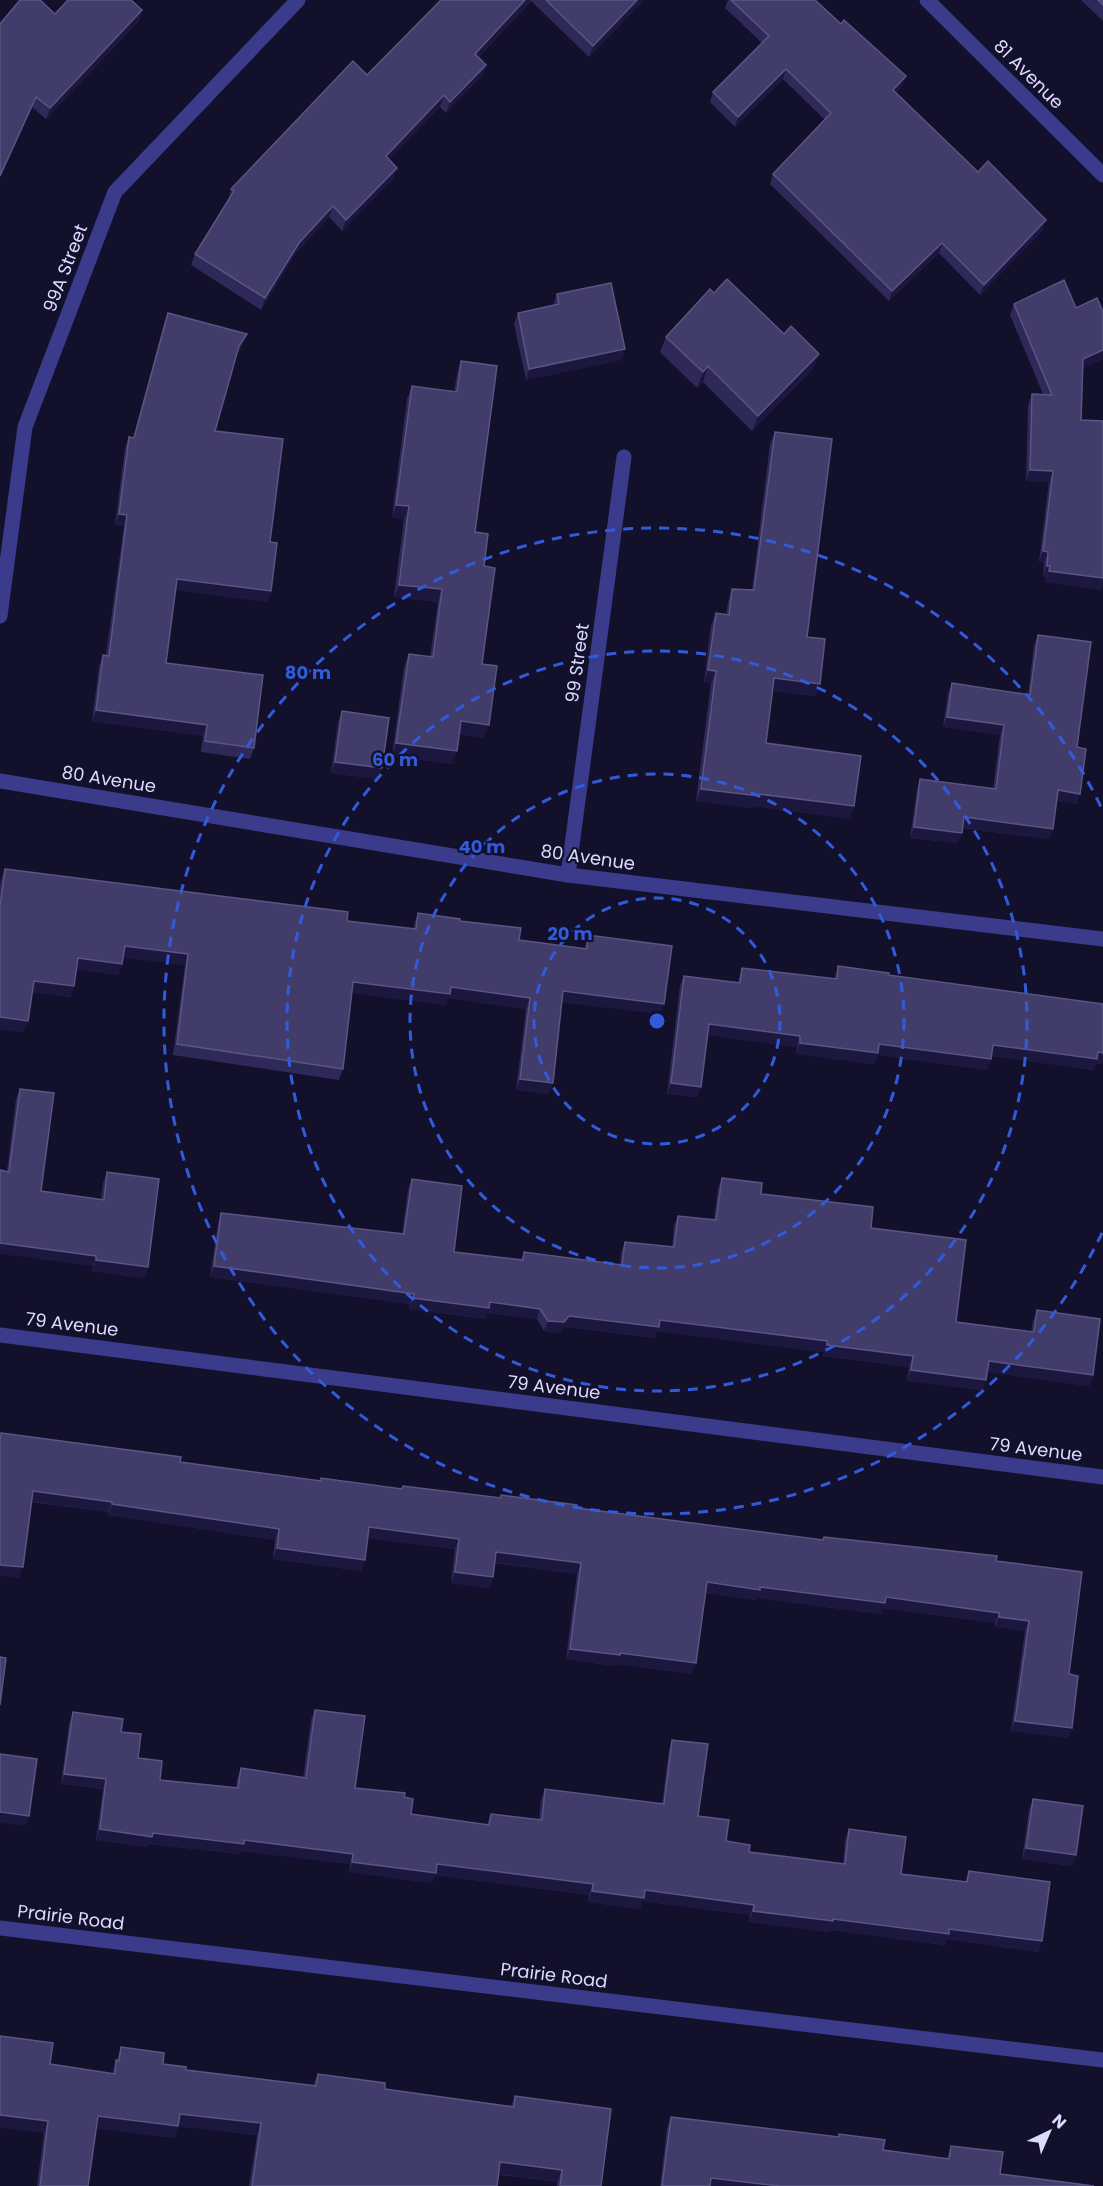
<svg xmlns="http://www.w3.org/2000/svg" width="1103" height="2186" font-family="Poppins,sans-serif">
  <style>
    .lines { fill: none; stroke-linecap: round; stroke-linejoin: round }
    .minor { stroke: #3a3c8b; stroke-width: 15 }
    .wall { fill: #2f2959 }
    .shaded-wall { fill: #1c173f }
    .building { fill: #423c6b; stroke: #5a5582; stroke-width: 1.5 }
    .ring { fill: none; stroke: #305cdc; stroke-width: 3; stroke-dasharray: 10 8 }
    .labels { text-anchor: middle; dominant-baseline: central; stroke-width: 4.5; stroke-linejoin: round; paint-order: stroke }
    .street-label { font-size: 18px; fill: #dcdaff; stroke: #13102b }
    .centre { fill: #305cdc; stroke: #13102b; stroke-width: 3 }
    .ring-label { font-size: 18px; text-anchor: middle; font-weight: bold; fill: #305cdc; stroke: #13102b; stroke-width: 4.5; stroke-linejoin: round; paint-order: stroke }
  </style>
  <rect width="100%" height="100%" fill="#13102b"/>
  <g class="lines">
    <g class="minor">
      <polyline points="927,0 1103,175"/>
      <polyline points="0,616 25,427 115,192 298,0"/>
      <polyline points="0,781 568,875 1103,939"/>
      <polyline points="568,875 624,457"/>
      <polyline points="0,1335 1103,1477"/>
      <polyline points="0,1928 1103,2060"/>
    </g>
  </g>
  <g class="wall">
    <polygon points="441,0 644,0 589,57 531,1 479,57 486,65 482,76 446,113 440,107 389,159 393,179 342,231 329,217 295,254 261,310 191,265 195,254 228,201 231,189 367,75"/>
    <polygon points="728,0 815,0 841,24 906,76 902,86 896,93 978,172 1043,230 980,295 939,253 889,301 770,184 773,174 825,120 783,79 735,127 710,102 713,92 762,43 725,8"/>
    <polygon points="1081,0 1103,0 1103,21"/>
    <polygon points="142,10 139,21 46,119 32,107 55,14"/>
    <polygon points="714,293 813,369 752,431 703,382 697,388 660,352 666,337"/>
    <polygon points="557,294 625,349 621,360 526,380 514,324 518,313 553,306"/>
    <polygon points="1014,304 1076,308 1103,312 1103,359 1083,368 1081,420 1102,590 1045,582 1046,577 1043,577 1044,563 1039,562 1049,482 1026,481 1028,405 1032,394 1043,394 1010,315"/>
    <polygon points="168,313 243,345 237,354 215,431 270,542 271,591 267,602 176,590 166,663 254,748 250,759 201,752 203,736 92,721 99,666 103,655 106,655 124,526 115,525 125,448 129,437 133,438 164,324"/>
    <polygon points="461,361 475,532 484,566 482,664 484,738 459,734 452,764 392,756 404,667 409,654 430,657 438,602 394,597 404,519 392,517 407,399 412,386 454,392 457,374"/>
    <polygon points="775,432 807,637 820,684 815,696 773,691 766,743 854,806 850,819 755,806 754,808 696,801 711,683 704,682 711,626 716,613 726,615 728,602 732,589 752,590 770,444"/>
    <polygon points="1038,635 1077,747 1077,804 1057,801 1050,839 963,828 958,843 910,838 917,790 920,779 993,789 1000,735 943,727 948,693 952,683 1028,695 1034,645"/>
    <polygon points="342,711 378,779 331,773 338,722"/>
    <polygon points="5,869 347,921 414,929 414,924 418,913 460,921 519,940 584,949 588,935 660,1014 562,1002 549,1094 516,1090 526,1009 448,998 446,1005 352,993 343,1069 339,1080 173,1055 185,965 123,957 122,964 118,975 76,969 74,986 70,997 32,992 24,1032 0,1029 0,886 1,880"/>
    <polygon points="838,966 888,975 1103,1064 1096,1063 1094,1070 992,1056 987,1070 878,1055 874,1064 796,1054 797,1047 707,1035 701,1087 697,1097 667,1094 680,986 684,976 738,982 742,968 834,979"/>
    <polygon points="20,1089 41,1191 101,1199 103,1183 107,1172 148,1267 144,1278 92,1271 93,1266 7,1171 16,1099"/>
    <polygon points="722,1178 761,1194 871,1228 956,1322 1031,1332 1033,1321 1037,1310 1093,1375 1089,1386 987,1372 986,1380 982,1390 907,1381 909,1367 823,1356 824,1352 657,1331 655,1338 565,1327 560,1333 544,1331 537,1319 487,1313 485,1319 409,1309 410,1304 210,1277 218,1224 221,1213 402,1234 408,1189 412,1179 454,1252 521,1260 524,1252 620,1265 621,1252 625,1242 672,1247 674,1226 678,1216 714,1219 718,1188"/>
    <polygon points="0,1436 180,1462 320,1481 401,1489 403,1486 500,1498 501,1495 577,1508 823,1540 824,1537 996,1561 1069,1674 1068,1738 1011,1731 1025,1631 995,1627 995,1623 883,1608 881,1614 757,1598 756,1600 705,1593 692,1674 617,1664 616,1666 566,1659 577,1574 495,1563 490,1588 451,1583 455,1549 368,1538 361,1571 273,1559 275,1540 108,1515 108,1512 31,1502 19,1578"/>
    <polygon points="315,1710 355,1788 404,1797 411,1814 487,1825 491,1814 539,1820 541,1800 545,1789 662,1804 669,1750 672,1740 698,1816 726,1841 749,1852 843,1864 845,1840 849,1829 901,1874 965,1882 969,1871 1042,1941 1038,1952 947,1939 945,1945 830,1930 829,1932 749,1922 750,1915 642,1901 640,1909 588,1902 589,1895 435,1875 432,1883 349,1872 350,1864 241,1851 240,1854 150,1844 148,1847 96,1840 103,1789 61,1784 69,1723 73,1712 121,1732 138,1758 160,1780 236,1787 237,1779 241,1768 303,1778 311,1720"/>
    <polygon points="1033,1799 1076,1855 1072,1866 1022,1859 1029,1810"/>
    <polygon points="121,2047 163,2064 186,2070 313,2085 318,2074 385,2089 511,2106 515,2096 601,2186 557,2186 557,2182 499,2175 497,2186 249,2186 257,2135 178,2126 174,2138 96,2128 88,2186 37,2186 44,2133 50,2064 112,2074"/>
    <polygon points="671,2117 838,2137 839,2134 883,2150 947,2159 951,2146 1000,2174 1094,2186 660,2186 667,2128"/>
  </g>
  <g class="shaded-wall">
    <polygon points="525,0 531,0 471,66 475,54"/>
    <polygon points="637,0 644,0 589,57 593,46"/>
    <polygon points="142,10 139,21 46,119 50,108"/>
    <polygon points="486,65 482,76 446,113 450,102"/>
    <polygon points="786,69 783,79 735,127 738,117"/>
    <polygon points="906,76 902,86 890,100 893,90"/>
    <polygon points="444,95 440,107 382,167 386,156"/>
    <polygon points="36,97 32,107 0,178 0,176"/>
    <polygon points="397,168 393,179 342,231 346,220"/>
    <polygon points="333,206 329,217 295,254 261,310 265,298 299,243"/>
    <polygon points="1046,220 1043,230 980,295 984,285"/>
    <polygon points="942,243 939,253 889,301 892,291"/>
    <polygon points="247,334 243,345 235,356 239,346"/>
    <polygon points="625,349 621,360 526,380 529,369"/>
    <polygon points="1103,350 1103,359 1079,370 1083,359"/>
    <polygon points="819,354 813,369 752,431 758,416"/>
    <polygon points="708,366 703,382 697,388 703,372"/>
    <polygon points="1030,470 1053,471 1049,482 1026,481"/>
    <polygon points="396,505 409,506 404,519 392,517"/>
    <polygon points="119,514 127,515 124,526 115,525"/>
    <polygon points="1043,551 1048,552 1044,563 1039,562"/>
    <polygon points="1047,566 1050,566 1046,577 1043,577"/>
    <polygon points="1049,571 1103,578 1103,586 1102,590 1045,582"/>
    <polygon points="177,579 271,591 267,602 173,590"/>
    <polygon points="399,585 442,589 438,602 394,597"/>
    <polygon points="708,670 716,671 711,683 704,682"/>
    <polygon points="774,678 820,684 815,696 770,691"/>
    <polygon points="96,710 207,725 203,736 92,721"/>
    <polygon points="947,717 1004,725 1000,735 943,727"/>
    <polygon points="461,721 489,725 484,738 457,734"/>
    <polygon points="396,743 457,751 452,764 392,756"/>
    <polygon points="335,762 382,768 378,779 331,773"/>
    <polygon points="701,789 759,794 854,806 850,819 755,806 754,808 696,801"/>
    <polygon points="1058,790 1080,794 1077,804 1055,801"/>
    <polygon points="964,817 1053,829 1050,839 960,827"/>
    <polygon points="914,827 962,833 958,843 910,838"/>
    <polygon points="125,946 188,954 185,965 121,957"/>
    <polygon points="78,958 122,964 118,975 74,969"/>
    <polygon points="34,981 74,986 70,997 30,992"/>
    <polygon points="353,982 451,987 530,998 526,1009 448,998 446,1005 349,993"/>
    <polygon points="563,991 664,1004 660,1014 559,1002"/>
    <polygon points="0,1017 28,1021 24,1032 0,1029"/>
    <polygon points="709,1024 800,1036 797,1047 705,1035"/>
    <polygon points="800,1043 879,1044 991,1059 987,1070 878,1055 874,1064 796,1054"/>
    <polygon points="993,1045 1103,1053 1103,1064 1096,1063 1094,1070 989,1056"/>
    <polygon points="520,1079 553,1083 549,1094 516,1090"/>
    <polygon points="671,1083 701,1087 697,1097 667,1094"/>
    <polygon points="0,1243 96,1256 93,1266 0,1254"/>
    <polygon points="96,1260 148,1267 144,1278 92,1271"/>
    <polygon points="214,1266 414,1294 410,1304 210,1277"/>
    <polygon points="413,1298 490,1302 540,1309 537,1319 487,1313 485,1319 409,1309"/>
    <polygon points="569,1316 660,1320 827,1341 824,1352 657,1331 655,1338 565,1327 560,1333 544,1331 548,1321"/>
    <polygon points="827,1345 913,1356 909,1367 823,1356"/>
    <polygon points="989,1361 1093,1375 1089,1386 985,1372"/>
    <polygon points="911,1370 986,1380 982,1390 907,1381"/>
    <polygon points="33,1491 112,1502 108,1512 29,1501"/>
    <polygon points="112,1504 279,1529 275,1540 108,1515"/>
    <polygon points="369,1527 459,1539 455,1549 365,1538"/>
    <polygon points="277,1548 365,1560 361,1571 273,1559"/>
    <polygon points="496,1552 581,1563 577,1574 493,1562"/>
    <polygon points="0,1565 23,1567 19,1578 0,1576"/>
    <polygon points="455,1572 493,1577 490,1588 451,1583"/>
    <polygon points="707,1582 886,1597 999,1613 995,1623 883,1608 881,1614 757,1598 756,1600 703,1593"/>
    <polygon points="999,1617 1029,1621 1025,1631 995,1627"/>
    <polygon points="570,1649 620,1653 696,1663 692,1674 617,1664 616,1666 566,1659"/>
    <polygon points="1015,1721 1072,1728 1068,1738 1011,1731"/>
    <polygon points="64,1774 106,1779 103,1789 61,1784"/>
    <polygon points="0,1812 29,1816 25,1826 0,1823"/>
    <polygon points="100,1829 244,1840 353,1854 350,1864 241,1851 240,1854 150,1844 148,1847 96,1840"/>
    <polygon points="1026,1848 1076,1855 1072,1866 1022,1859"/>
    <polygon points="352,1862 437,1864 593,1884 589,1895 435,1875 432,1883 349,1872"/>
    <polygon points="645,1890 754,1905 750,1915 642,1901 640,1909 588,1902 592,1891"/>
    <polygon points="753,1911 833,1919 949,1929 1042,1941 1038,1952 947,1939 945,1945 830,1930 829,1932 749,1922"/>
    <polygon points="180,2114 261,2123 257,2135 175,2126"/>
    <polygon points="0,2115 48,2121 44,2133 0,2128"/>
    <polygon points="98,2116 178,2126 174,2138 94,2128"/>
    <polygon points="500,2162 562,2170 557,2182 496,2174"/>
    <polygon points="711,2178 780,2186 708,2186"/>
  </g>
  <g class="building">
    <polygon points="20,0 40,0 55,14 68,0 131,0 142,10 50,108 36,97 0,176 0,24"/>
    <polygon points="441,0 525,0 475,54 486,65 450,102 444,95 386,156 397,168 346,220 333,206 299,243 265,298 195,254 234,191 231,189 353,61 367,75"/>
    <polygon points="546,0 637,0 593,46"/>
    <polygon points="731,0 815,0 841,24 844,20 906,76 893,90 978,172 988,161 1046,220 984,285 942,243 892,291 773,174 831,113 786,69 738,117 713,92 769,36"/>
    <polygon points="1098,0 1103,0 1103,5"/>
    <polygon points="727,279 784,334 791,326 819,354 758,416 708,366 703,372 666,337 710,289 714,293"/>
    <polygon points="1064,280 1076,308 1097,298 1103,312 1103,350 1083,359 1081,420 1103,421 1103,578 1049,571 1050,566 1047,566 1048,552 1043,551 1053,471 1030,470 1032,394 1052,395 1014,304"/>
    <polygon points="611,283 625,349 529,369 518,313 559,304 557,294"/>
    <polygon points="168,313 247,334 239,346 215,431 283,439 270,542 277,543 271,591 177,579 166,663 263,675 254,748 205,741 207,725 96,710 103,655 109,656 127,515 119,514 129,437 134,438"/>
    <polygon points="461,361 497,366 475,532 488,534 484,566 495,568 482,664 497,666 489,725 461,721 457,751 396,743 409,654 433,657 442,589 399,585 409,506 396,505 412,386 457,392"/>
    <polygon points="775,432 832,439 807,637 825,639 820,684 774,678 766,743 861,756 854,806 759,794 759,796 701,789 716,671 708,670 716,613 729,615 732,589 754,590"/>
    <polygon points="1038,635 1091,642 1077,747 1086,749 1080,794 1058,790 1053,829 964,817 962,833 914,827 920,779 996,789 1004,725 947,717 952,683 1030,695"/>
    <polygon points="342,711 389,718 382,768 335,762"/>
    <polygon points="5,869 348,912 347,921 416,929 418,913 460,919 460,921 521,928 519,940 587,949 588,935 672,946 664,1004 563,991 553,1083 520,1079 530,998 451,987 450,994 353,982 343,1069 177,1044 188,954 125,946 122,964 78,958 74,986 34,981 28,1021 0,1017 0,906"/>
    <polygon points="838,966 889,973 888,975 1103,1004 1103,1053 1098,1052 1097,1059 993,1045 991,1059 879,1044 878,1053 800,1043 800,1036 709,1024 701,1087 671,1083 684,976 740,983 742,968 837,979"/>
    <polygon points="20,1089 54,1093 41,1191 104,1200 107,1172 159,1179 148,1267 96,1260 96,1256 0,1243 0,1170 9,1172"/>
    <polygon points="722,1178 762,1183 761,1194 873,1207 871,1228 966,1240 956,1322 1034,1332 1037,1310 1100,1319 1093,1375 989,1361 986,1380 911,1370 913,1356 827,1345 827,1341 660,1320 659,1327 569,1316 564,1322 548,1321 540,1309 490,1302 489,1308 413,1298 414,1294 214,1266 221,1213 404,1234 412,1179 462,1186 454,1252 523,1260 524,1252 622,1265 625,1242 674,1247 678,1216 716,1220"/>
    <polygon points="1,1433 181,1457 180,1462 321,1481 321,1478 402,1489 403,1486 501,1498 501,1495 577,1505 577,1508 823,1540 824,1537 997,1556 996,1561 1082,1572 1069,1674 1078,1676 1072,1728 1015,1721 1029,1621 999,1617 999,1613 886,1597 885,1603 760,1587 760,1590 707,1582 696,1663 620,1653 620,1655 570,1649 581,1563 496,1552 493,1577 455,1572 459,1539 369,1527 365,1560 277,1548 279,1529 112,1504 112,1502 33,1491 23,1567 0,1565 0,1436 1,1436"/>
    <polygon points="0,1657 6,1658 0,1705"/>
    <polygon points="315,1710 365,1716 355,1788 405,1793 404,1797 413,1799 411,1814 489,1825 491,1814 542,1820 545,1789 664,1804 672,1740 708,1744 698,1816 729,1820 726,1841 750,1845 749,1852 845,1864 849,1829 906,1837 901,1874 967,1882 969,1871 1050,1882 1042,1941 949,1929 949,1934 833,1919 833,1921 753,1911 754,1905 645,1890 644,1898 592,1891 593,1884 437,1864 436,1873 352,1862 353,1854 244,1840 244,1844 153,1833 152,1837 100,1829 106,1779 64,1774 73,1712 123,1719 121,1732 141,1734 138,1758 162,1761 160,1780 238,1788 241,1768 306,1778"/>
    <polygon points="0,1754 37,1759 29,1816 0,1812"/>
    <polygon points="1033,1799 1083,1806 1076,1855 1026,1848"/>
    <polygon points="0,2036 53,2043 50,2064 115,2074 116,2060 119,2061 121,2047 164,2053 163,2064 186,2067 186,2070 316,2086 318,2074 385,2083 385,2089 514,2107 515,2096 611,2109 601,2186 560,2186 562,2170 500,2162 497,2186 252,2186 261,2123 180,2114 178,2126 98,2116 88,2186 40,2186 48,2121 0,2115"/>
    <polygon points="671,2117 839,2137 839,2134 885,2140 883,2150 949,2159 951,2146 1003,2152 1000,2174 1094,2186 780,2186 711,2178 710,2186 662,2186"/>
  </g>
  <g class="ring">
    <circle cx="657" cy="1021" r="123"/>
    <circle cx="657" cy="1021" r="247"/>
    <circle cx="657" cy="1021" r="370"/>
    <path d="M1102 1233A493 493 0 1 1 1102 809"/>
  </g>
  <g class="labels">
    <g class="street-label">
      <text transform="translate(1029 74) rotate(45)">81 Avenue</text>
      <text transform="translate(65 268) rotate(-69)">99A Street</text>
      <text transform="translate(577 663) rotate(-82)">99 Street</text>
      <text transform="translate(109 779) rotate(9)">80 Avenue</text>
      <text transform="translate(588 857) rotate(8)">80 Avenue</text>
      <text transform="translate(72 1324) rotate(7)">79 Avenue</text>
      <text transform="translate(554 1387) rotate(7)">79 Avenue</text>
      <text transform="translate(1036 1449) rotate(7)">79 Avenue</text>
      <text transform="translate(71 1917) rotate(7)">Prairie Road</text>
      <text transform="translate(554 1975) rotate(7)">Prairie Road</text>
    </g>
  </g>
  <circle cx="657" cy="1021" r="9" class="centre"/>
  <g class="ring-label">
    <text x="308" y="679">80 m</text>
    <text x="395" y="766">60 m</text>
    <text x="482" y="853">40 m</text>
    <text x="570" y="940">20 m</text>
  </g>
  <g transform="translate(1049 2132) rotate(44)" stroke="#13102b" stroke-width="4.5" paint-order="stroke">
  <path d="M0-4.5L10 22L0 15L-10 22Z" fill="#dcdaff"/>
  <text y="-9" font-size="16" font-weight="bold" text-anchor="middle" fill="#dcdaff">N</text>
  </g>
</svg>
